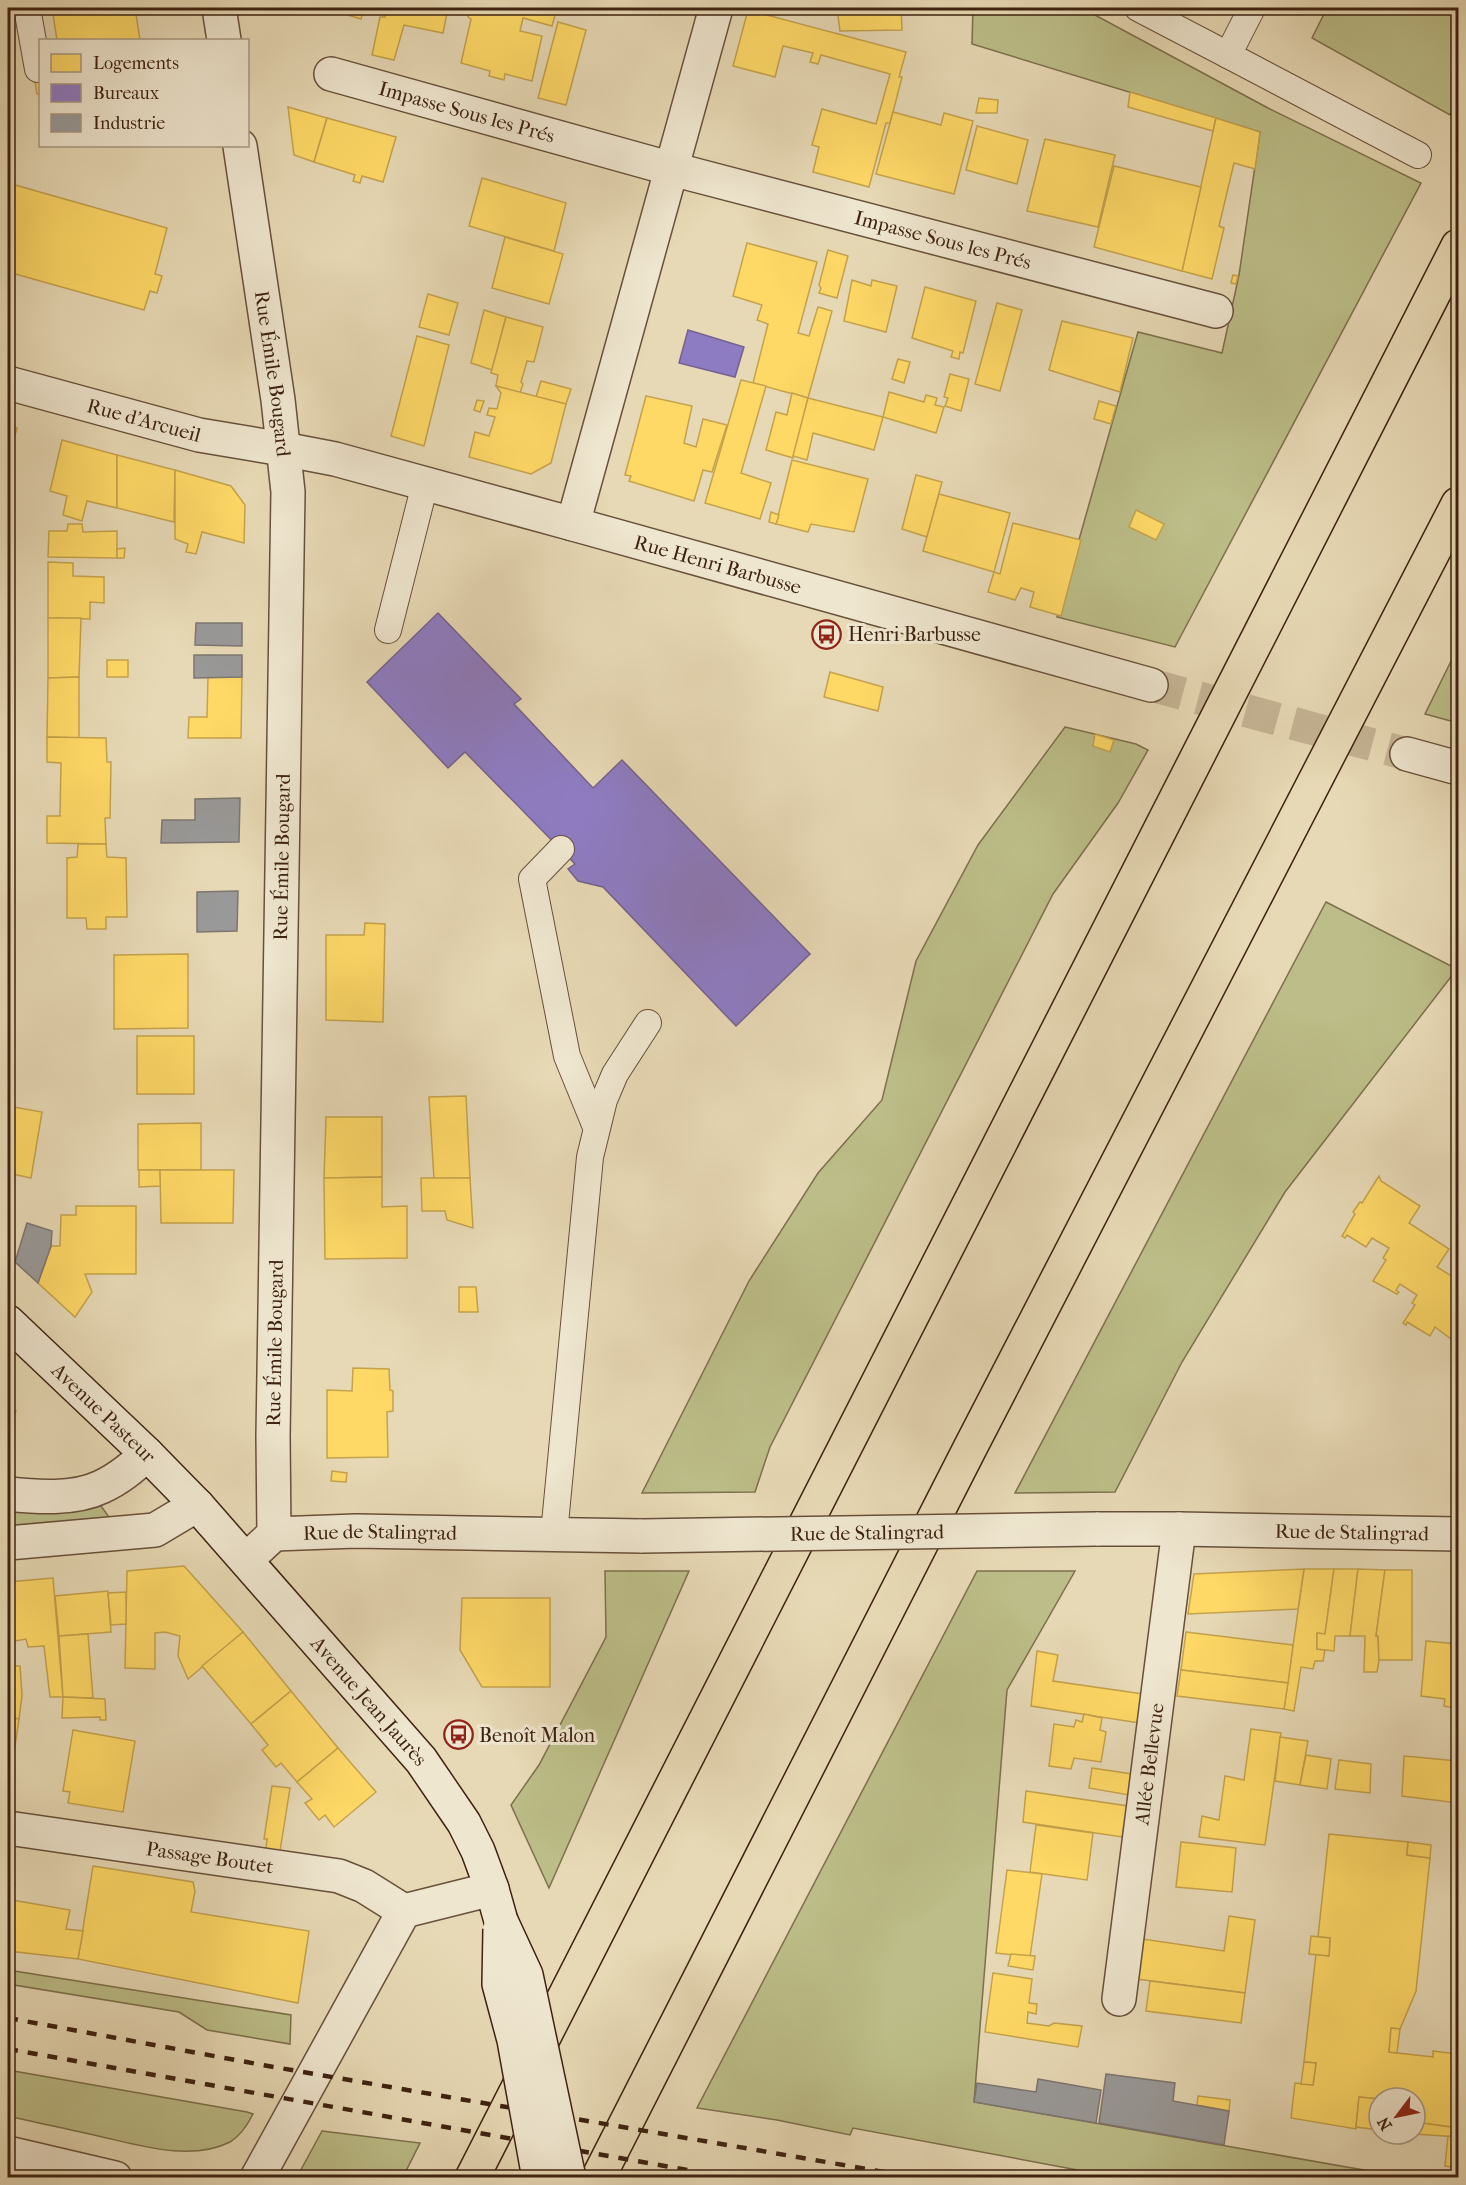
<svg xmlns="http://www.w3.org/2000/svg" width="1466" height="2185" font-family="'IM FELL French Canon',serif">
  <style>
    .green { fill: #bcbd88; stroke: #7d704c; stroke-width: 1.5 }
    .homes { fill: #ffd966; stroke: #c5a24c; stroke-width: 1.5 }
    .offices { fill: #8e7cc3; stroke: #76618e; stroke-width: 1.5 }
    .industry { fill: #999; stroke: #7e7570; stroke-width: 1.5 }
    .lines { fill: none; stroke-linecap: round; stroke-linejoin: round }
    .tertiary-tunnel { stroke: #c5b494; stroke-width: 33; stroke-dasharray: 33 16; stroke-linecap: butt }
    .service-casing { stroke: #68503a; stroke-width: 28 }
    .minor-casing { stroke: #68503a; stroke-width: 36 }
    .tertiary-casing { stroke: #68503a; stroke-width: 36 }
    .secondary-casing { stroke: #3e2211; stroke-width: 36 }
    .motorway-casing { stroke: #3e2211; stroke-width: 36 }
    .service { stroke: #efe6cf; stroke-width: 26 }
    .minor { stroke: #efe6cf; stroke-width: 33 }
    .tertiary { stroke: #efe6cf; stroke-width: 33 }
    .secondary { stroke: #efe6cf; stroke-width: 33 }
    .motorway { stroke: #e7d9b5; stroke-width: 33 }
    .rail { stroke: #3e2211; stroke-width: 4.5; stroke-dasharray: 10 10; stroke-linecap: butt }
    .minor-bridge-casing { stroke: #68503a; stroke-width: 36; stroke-linecap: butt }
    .secondary-bridge-casing { stroke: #3e2211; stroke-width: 36; stroke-linecap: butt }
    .minor-bridge { stroke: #efe6cf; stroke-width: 33 }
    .secondary-bridge { stroke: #efe6cf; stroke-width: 33 }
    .labels { text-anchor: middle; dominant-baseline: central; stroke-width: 6; stroke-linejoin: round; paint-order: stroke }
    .street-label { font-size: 20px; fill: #3e2211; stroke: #efe6cf }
    .poi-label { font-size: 20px; fill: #3e2211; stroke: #efe6cf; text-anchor: start }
  </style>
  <rect width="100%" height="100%" fill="#e7d9b5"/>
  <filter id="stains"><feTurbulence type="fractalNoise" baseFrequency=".00333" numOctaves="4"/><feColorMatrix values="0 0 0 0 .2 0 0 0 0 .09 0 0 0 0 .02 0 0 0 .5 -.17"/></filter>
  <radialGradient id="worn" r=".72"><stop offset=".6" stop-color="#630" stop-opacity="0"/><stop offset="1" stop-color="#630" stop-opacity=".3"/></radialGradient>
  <g class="green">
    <polygon points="973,8 1082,8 1268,108 1421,183 1175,647 1057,617 1138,332 1222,353 1239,275 1260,132 972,44"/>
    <polygon points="1327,8 1458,8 1458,93 1450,115 1312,38"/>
    <polygon points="1458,647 1458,723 1425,714"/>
    <polygon points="1065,727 1136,744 1148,750 1118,803 1053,894 770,1447 755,1492 642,1493 749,1281 818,1173 882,1100 916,961 978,845"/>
    <polygon points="1326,902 1457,969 1285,1192 1182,1362 1115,1492 1015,1493"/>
    <polygon points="101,1506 114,1524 8,1533 8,1508 56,1512"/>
    <polygon points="605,1571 689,1571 549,1888 511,1805 539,1765 606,1637"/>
    <polygon points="977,1571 1075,1571 1007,1690 974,2102 1404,2177 1115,2177 853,2128 850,2135 777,2120 697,2108"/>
    <polygon points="8,1970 291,2015 290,2044 207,2030 179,2012 8,1984"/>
    <path d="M8 2070 247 2112 253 2114C248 2124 240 2136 230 2142 190 2162 139 2145 98 2136 68 2129 38 2123 8 2116Z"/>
    <polygon points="322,2131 420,2143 403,2177 297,2177"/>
  </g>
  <g class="homes">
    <polygon points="52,8 135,8 140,40 57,40"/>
    <polygon points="325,8 387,8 386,15 364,8 361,19"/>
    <polygon points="387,8 448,8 443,33 404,25 394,60 372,55 380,17 385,17"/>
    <polygon points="471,8 557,8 552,26 523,18 520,31 542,36 532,81 505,74 504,80 489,76 490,71 461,63 471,19 468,17"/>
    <polygon points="635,8 662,8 660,15"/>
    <polygon points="837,8 901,8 902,30 840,31"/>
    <polygon points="748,10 906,52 899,77 902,77 893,112 890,123 886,123 869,187 813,172 819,147 812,145 822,109 876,124 890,74 821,55 818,64 810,62 813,53 783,46 775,77 733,66"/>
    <polygon points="558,22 586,30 566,105 538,98"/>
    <polygon points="40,80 40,94 37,94 35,81"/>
    <polygon points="1130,92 1216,118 1213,131 1128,107"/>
    <polygon points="979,98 998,100 997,113 976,113"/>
    <polygon points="288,107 327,118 314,162 294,155"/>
    <polygon points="893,112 941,125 944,113 973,121 954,194 876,174"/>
    <polygon points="327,118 396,137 383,182 362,176 360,183 353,181 355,175 314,162"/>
    <polygon points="1216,118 1260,132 1255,169 1234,163 1219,226 1224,228 1212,279 1182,271"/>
    <polygon points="977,126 1028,140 1017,184 966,170"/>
    <polygon points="1045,139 1115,155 1098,227 1027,211"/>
    <polygon points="1114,166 1201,187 1182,271 1094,247"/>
    <polygon points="482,178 566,203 554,251 469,226"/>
    <polygon points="8,183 167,228 155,274 162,276 157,293 150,291 144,310 8,272"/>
    <polygon points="505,237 563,254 549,304 492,288"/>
    <polygon points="747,243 817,262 798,333 809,336 818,307 832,311 808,398 753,383 768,324 757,320 762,305 733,296"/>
    <polygon points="828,250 848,256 837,298 819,293 821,288 819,285"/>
    <polygon points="1233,275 1238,276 1236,284 1231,283"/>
    <polygon points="852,280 871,286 872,280 897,286 886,332 844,321"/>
    <polygon points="925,287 976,301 963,353 960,352 959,359 951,357 953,351 912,338"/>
    <polygon points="428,294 458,303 449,335 419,327"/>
    <polygon points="997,303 1022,310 1000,391 975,384"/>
    <polygon points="484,310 506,317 492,370 471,363"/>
    <polygon points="506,317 543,327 534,362 527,361 521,382 523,384 520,393 496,386 498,375 491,373"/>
    <polygon points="1062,321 1133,338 1120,392 1049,370"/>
    <polygon points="417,336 449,345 424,446 391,436"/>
    <polygon points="898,359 910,362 904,383 892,379"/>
    <polygon points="950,374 969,379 961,411 945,406 948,398 944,397"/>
    <polygon points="741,380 766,386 741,473 771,483 760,519 705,503"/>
    <polygon points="541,381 571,389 566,404 536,397"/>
    <polygon points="496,386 566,404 551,463 531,474 469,457 475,432 489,436 495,417 487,415 489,408 497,409 501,393"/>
    <polygon points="889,392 924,402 926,395 937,398 935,405 944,407 936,433 883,417"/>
    <polygon points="792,393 808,398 793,458 766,450 776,412 787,415"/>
    <polygon points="646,396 692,406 684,443 696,447 703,419 727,425 712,472 703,470 694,501 629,481 631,476 625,475"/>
    <polygon points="808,398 883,417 874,450 813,433 807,460 793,456"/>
    <polygon points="477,400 484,401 480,412 474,410"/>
    <polygon points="1099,401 1116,406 1111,424 1094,419"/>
    <polygon points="8,425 17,428 8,462"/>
    <polygon points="62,440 117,455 117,508 87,501 82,521 63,515 67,496 50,491"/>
    <polygon points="117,455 175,470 174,522 117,508"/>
    <polygon points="792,460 868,479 854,532 811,524 808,532 776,524"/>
    <polygon points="175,470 231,486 245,505 244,543 202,532 196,554 186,552 188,544 175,539"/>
    <polygon points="916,475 942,482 927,537 902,529"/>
    <polygon points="939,494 1010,513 994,572 923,551"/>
    <polygon points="1136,510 1164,524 1156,540 1129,527"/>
    <polygon points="771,512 779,515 776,524 769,522"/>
    <polygon points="1013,523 1081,540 1061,616 1030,607 1034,592 1021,588 1015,600 988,592 994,572 1000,574"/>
    <polygon points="68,524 82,524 83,532 117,531 117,558 48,557 49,531 67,531"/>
    <polygon points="125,548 124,558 117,558 117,549"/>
    <polygon points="48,562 73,563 73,576 104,577 104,603 90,602 90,619 48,618"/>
    <polygon points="48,618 81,618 79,677 48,678"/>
    <rect x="107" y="660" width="21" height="17"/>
    <polygon points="830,672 883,687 878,711 824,697"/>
    <polygon points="79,677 79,738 47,737 48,678"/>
    <polygon points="208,677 242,677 241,738 188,738 189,717 207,717"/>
    <polygon points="1095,734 1114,740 1110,752 1093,746"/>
    <polygon points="47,737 106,738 107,762 111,762 110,818 105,818 106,844 47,843 47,816 60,816 61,763 47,762"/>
    <polygon points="78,844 106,844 107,857 126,858 127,917 106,917 106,929 87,929 86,918 67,918 67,858 77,857"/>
    <polygon points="365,923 385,924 383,1022 326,1020 326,935 364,935"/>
    <polygon points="188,954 188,1028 114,1029 114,955"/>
    <rect x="137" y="1036" width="57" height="58"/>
    <polygon points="466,1096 470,1178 434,1179 429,1097"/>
    <polygon points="8,1106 42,1112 31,1178 8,1173"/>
    <polygon points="326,1117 382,1117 382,1177 324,1178"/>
    <polygon points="201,1123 201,1170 138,1170 138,1124"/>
    <polygon points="139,1170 160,1170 161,1186 139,1187"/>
    <polygon points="160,1170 234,1170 233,1223 161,1223"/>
    <polygon points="1379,1176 1381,1181 1420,1206 1409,1223 1449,1249 1437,1267 1458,1280 1458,1327 1451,1339 1435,1327 1430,1336 1407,1322 1406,1325 1403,1323 1415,1305 1412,1303 1417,1295 1400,1284 1396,1290 1399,1292 1397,1294 1373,1281 1386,1260 1383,1258 1389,1248 1372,1238 1366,1247 1347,1235 1345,1238 1342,1236 1355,1214 1353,1212 1360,1202 1362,1203"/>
    <polygon points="382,1177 382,1207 407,1206 407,1258 325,1259 324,1178"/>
    <polygon points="421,1178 470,1178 473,1228 447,1220 445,1211 422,1211"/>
    <polygon points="76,1206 136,1206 136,1274 85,1274 92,1292 75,1317 38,1283 51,1246 60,1246 61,1215 76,1215"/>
    <polygon points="459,1287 476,1287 478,1312 459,1312"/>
    <polygon points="353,1368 389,1369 390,1390 393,1391 393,1411 387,1412 388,1457 327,1458 327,1390 352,1391"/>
    <polygon points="8,1402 16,1411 8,1430"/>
    <polygon points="332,1471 347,1473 346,1482 331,1481"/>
    <polygon points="184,1566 243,1632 188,1679 178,1656 180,1636 165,1632 155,1633 155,1669 125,1668 127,1571"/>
    <polygon points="1304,1569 1334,1569 1325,1634 1317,1633 1317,1649 1325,1650 1323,1661 1315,1661 1313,1669 1301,1667 1294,1711 1284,1709"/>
    <polygon points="1304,1569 1298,1609 1188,1614 1194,1574"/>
    <polygon points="1334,1569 1358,1569 1350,1636 1335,1636 1334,1651 1317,1649 1317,1633 1325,1634"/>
    <polygon points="1358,1569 1385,1570 1376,1636 1378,1636 1379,1660 1377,1672 1364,1672 1365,1636 1350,1636"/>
    <polygon points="1385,1570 1412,1570 1412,1660 1379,1660 1378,1636 1376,1636"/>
    <polygon points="53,1578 63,1697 50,1697 44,1646 28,1647 26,1639 9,1642 12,1666 20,1666 22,1695 19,1719 8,1717 8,1582"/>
    <polygon points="108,1591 111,1632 59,1636 55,1596"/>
    <polygon points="126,1592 126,1624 111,1625 108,1593"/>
    <polygon points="462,1598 550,1598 550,1687 482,1687 460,1650"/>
    <polygon points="243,1632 291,1691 251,1724 202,1666"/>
    <polygon points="1186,1632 1293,1645 1288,1683 1181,1670"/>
    <polygon points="88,1634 93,1698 63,1697 59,1636"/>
    <polygon points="1426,1641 1458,1644 1458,1700 1456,1699 1454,1708 1444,1706 1445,1699 1421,1696"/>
    <polygon points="1037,1651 1058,1655 1053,1681 1143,1694 1139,1723 1031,1706"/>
    <polygon points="1181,1670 1288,1683 1284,1709 1177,1696"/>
    <polygon points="291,1691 338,1748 297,1782 281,1763 276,1767 262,1750 268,1745 251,1724"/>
    <polygon points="63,1697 105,1699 106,1720 100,1720 100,1717 62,1718"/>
    <polygon points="1084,1714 1102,1718 1100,1730 1106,1732 1101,1762 1074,1758 1071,1769 1049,1766 1054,1724 1074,1727 1076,1720 1082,1722"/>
    <polygon points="8,1717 19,1719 8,1794"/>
    <polygon points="1251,1729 1281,1733 1265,1845 1199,1837 1202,1816 1219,1820 1225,1776 1244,1780"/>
    <polygon points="73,1730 135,1741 123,1812 68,1803 70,1792 63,1791"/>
    <polygon points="1280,1737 1308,1741 1300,1785 1275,1781"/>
    <polygon points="338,1748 376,1792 334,1827 325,1815 319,1820 305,1803 312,1799 297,1782"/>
    <polygon points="1306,1755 1331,1759 1327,1789 1300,1785"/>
    <polygon points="1404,1756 1458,1761 1458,1803 1402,1796"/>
    <polygon points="1339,1760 1371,1764 1370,1793 1335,1789"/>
    <polygon points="1092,1768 1132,1774 1129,1795 1089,1788"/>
    <polygon points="272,1786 290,1788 280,1851 266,1849 267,1839 264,1839"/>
    <polygon points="1026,1791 1128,1806 1122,1837 1023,1822"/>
    <polygon points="1036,1825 1093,1833 1087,1880 1030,1872"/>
    <polygon points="1329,1834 1408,1842 1407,1855 1430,1858 1416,1991 1400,2029 1391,2028 1389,2052 1433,2057 1433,2051 1458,2054 1458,2128 1415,2122 1415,2098 1379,2099 1359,2097 1356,2129 1291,2118 1295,2083 1313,2085 1316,2063 1304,2062 1316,1954 1329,1956 1330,1938 1318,1937"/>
    <polygon points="1181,1842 1236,1848 1232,1892 1176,1887"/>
    <polygon points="1408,1842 1431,1845 1430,1858 1407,1855"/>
    <polygon points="93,1866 193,1882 195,1891 191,1912 309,1931 298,2003 78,1959"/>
    <polygon points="1007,1870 1042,1874 1030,1957 996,1953"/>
    <polygon points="8,1882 15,1883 8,1933"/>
    <polygon points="12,1900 70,1910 66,1929 83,1931 78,1959 8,1951 8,1933"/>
    <polygon points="1229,1916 1255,1920 1245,1993 1137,1979 1143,1939 1224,1951"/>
    <polygon points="1311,1936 1330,1938 1329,1956 1309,1954"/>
    <polygon points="1011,1954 1035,1956 1033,1970 1008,1966"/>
    <polygon points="993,1973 1032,1979 1029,2003 1037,2004 1036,2014 1028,2012 1027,2023 1049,2026 1054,2023 1082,2026 1078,2047 985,2032"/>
    <polygon points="1150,1981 1245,1993 1241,2023 1146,2011"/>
    <polygon points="1391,2028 1400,2029 1397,2053 1389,2052"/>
    <polygon points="1304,2062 1316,2063 1313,2085 1301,2084"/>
    <polygon points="1198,2096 1230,2100 1229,2111 1197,2105"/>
    <polygon points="1359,2097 1379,2099 1379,2130 1356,2127"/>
    <polygon points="1415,2122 1458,2128 1458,2137 1415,2134"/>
    <polygon points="1448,2136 1458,2137 1458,2168 1445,2166"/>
  </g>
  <g class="offices">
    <polygon points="688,330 744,347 735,377 679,363"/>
    <polygon points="438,613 521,699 514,704 593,788 622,760 810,954 736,1026 603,887 578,881 568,869 575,864 465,752 448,768 367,682"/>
  </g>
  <g class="industry">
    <polygon points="196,623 242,623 242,646 195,645"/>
    <polygon points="194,655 242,655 242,677 194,678"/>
    <polygon points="240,798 239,842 161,843 162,820 195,820 195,799"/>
    <polygon points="238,891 237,931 197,932 197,892"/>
    <polygon points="27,1223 52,1231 51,1246 38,1283 15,1262"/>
    <polygon points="1106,2074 1175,2083 1173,2101 1229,2111 1224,2145 1099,2123"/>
    <polygon points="1038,2079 1101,2090 1096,2123 974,2102 977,2083 1036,2092"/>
  </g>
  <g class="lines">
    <polyline class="tertiary-tunnel" points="1151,685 1407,754"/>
    <defs>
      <g id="service">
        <polyline points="27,8 38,69"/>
        <polyline points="1138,8 1228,55"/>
        <polyline points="1252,8 1228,55 1418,155"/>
        <polyline points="388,630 425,484"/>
        <polyline points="561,849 532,879 567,1056 596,1127"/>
        <polyline points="554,1534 590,1157 604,1100 615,1074 648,1023"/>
      </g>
      <g id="minor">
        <polyline points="219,8 224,40"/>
        <path id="s1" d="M331 74 672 169 1216 311"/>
        <path id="s2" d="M240 146 278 400 288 492 273 1436 274 1534 246 1560"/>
        <path id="s3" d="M8 383 199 435 283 449"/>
        <polyline points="573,524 716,8"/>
        <path d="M8 1494C36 1497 74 1500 101 1487 119 1479 133 1467 147 1454"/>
        <path id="s4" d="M1096 1529H1179L1458 1534"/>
        <path id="s5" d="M274 1534 356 1531 642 1536"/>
        <polyline points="8,1543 155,1530 197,1505"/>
        <path id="s6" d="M8 1828 339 1876 364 1886 404 1911"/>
        <path id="s7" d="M1119 1999 1179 1529"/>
        <polyline points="8,2153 115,2178"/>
        <polyline points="257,2178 404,1911 492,1889"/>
      </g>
      <g id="tertiary">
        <path id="s8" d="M283 449 335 459 573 524 1151 685"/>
        <polyline points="1407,754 1458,768"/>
      </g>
      <g id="secondary">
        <path id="s9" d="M8 1322 147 1454 197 1505 421 1760 464 1823 478 1851 492 1889 501 1921"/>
      </g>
      <g id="motorway">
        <polyline points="472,2178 1458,246"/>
        <polyline points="598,2178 969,1450 1458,504"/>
      </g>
    </defs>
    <use href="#service" class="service-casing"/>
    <use href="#minor" class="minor-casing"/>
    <use href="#tertiary" class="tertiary-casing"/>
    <use href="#secondary" class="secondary-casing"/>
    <use href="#motorway" class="motorway-casing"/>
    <use href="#service" class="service"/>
    <use href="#minor" class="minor"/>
    <use href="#tertiary" class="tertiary"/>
    <use href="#secondary" class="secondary"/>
    <use href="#motorway" class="motorway"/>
    <g class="rail">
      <polyline points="8,2018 268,2066 919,2178"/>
      <polyline points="8,2049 732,2178"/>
    </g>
    <defs>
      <g id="minor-bridge">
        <path id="s10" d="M642 1536 1096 1529"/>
      </g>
      <g id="secondary-bridge">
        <polyline points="501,1921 526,1975 569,2178"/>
        <polyline points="500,1929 499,1984 514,2040 539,2178"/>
      </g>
    </defs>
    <use href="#minor-bridge" class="minor-bridge-casing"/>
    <use href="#secondary-bridge" class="secondary-bridge-casing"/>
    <use href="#minor-bridge" class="minor-bridge"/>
    <use href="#secondary-bridge" class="secondary-bridge"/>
  </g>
  <defs>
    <symbol id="bus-ring" viewBox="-11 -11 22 22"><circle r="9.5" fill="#efe6cf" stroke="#8f2418" stroke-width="1.5"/><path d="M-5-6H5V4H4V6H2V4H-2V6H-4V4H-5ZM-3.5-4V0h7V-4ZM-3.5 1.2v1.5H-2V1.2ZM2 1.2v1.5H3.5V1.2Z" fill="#8f2418"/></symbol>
  </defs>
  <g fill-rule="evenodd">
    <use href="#bus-ring" x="810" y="618" width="33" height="33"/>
    <use href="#bus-ring" x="442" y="1718" width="33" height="33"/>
  </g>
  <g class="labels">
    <g class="street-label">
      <text stroke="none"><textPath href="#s1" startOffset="141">Impasse Sous les Prés</textPath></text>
      <text stroke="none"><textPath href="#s1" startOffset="634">Impasse Sous les Prés</textPath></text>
      <text stroke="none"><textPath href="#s2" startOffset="230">Rue Émile Bougard</textPath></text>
      <text stroke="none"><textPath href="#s3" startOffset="141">Rue d'Arcueil</textPath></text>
      <text stroke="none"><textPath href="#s8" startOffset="450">Rue Henri Barbusse</textPath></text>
      <text transform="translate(282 857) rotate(-89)">Rue Émile Bougard</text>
      <text transform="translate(275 1343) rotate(-89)">Rue Émile Bougard</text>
      <text stroke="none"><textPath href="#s9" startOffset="132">Avenue Pasteur</textPath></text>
      <text stroke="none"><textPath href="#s4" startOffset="256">Rue de Stalingrad</textPath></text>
      <text stroke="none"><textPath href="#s5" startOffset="106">Rue de Stalingrad</textPath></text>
      <text stroke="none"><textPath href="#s10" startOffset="225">Rue de Stalingrad</textPath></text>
      <text stroke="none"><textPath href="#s9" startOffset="524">Avenue Jean Jaurès</textPath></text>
      <text stroke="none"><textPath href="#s7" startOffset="237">Allée Bellevue</textPath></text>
      <text stroke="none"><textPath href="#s6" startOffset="204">Passage Boutet</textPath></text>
    </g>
    <g class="poi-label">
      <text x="848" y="634">Henri Barbusse</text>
      <text x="479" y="1735">Benoît Malon</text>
    </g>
  </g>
  <rect width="1466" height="2185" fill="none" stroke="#e7d9b5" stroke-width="30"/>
  <rect x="9" y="9" width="1448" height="2167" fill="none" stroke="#3e2211" stroke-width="3"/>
  <rect x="15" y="15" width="1436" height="2155" fill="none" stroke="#3e2211" stroke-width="1.5"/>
  <rect x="39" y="39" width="210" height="108" fill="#efe6cf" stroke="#a89883" stroke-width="1.5"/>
  <rect x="51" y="54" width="30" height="18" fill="#ffd966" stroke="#a89883" stroke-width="1.5"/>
  <text x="93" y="69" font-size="18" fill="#3e2211">Logements</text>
  <rect x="51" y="84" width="30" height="18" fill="#8e7cc3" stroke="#a89883" stroke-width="1.5"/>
  <text x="93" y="99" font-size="18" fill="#3e2211">Bureaux</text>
  <rect x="51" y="114" width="30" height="18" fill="#999999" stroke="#a89883" stroke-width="1.5"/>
  <text x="93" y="129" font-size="18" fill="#3e2211">Industrie</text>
  <g transform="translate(1397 2116) rotate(238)"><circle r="28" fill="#efe6cf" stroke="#a89883" stroke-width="1.5"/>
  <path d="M0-4.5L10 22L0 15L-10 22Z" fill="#8f2418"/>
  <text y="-9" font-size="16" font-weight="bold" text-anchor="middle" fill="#3e2211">N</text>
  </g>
  <rect width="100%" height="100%" filter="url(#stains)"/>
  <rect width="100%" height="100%" fill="url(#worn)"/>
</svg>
